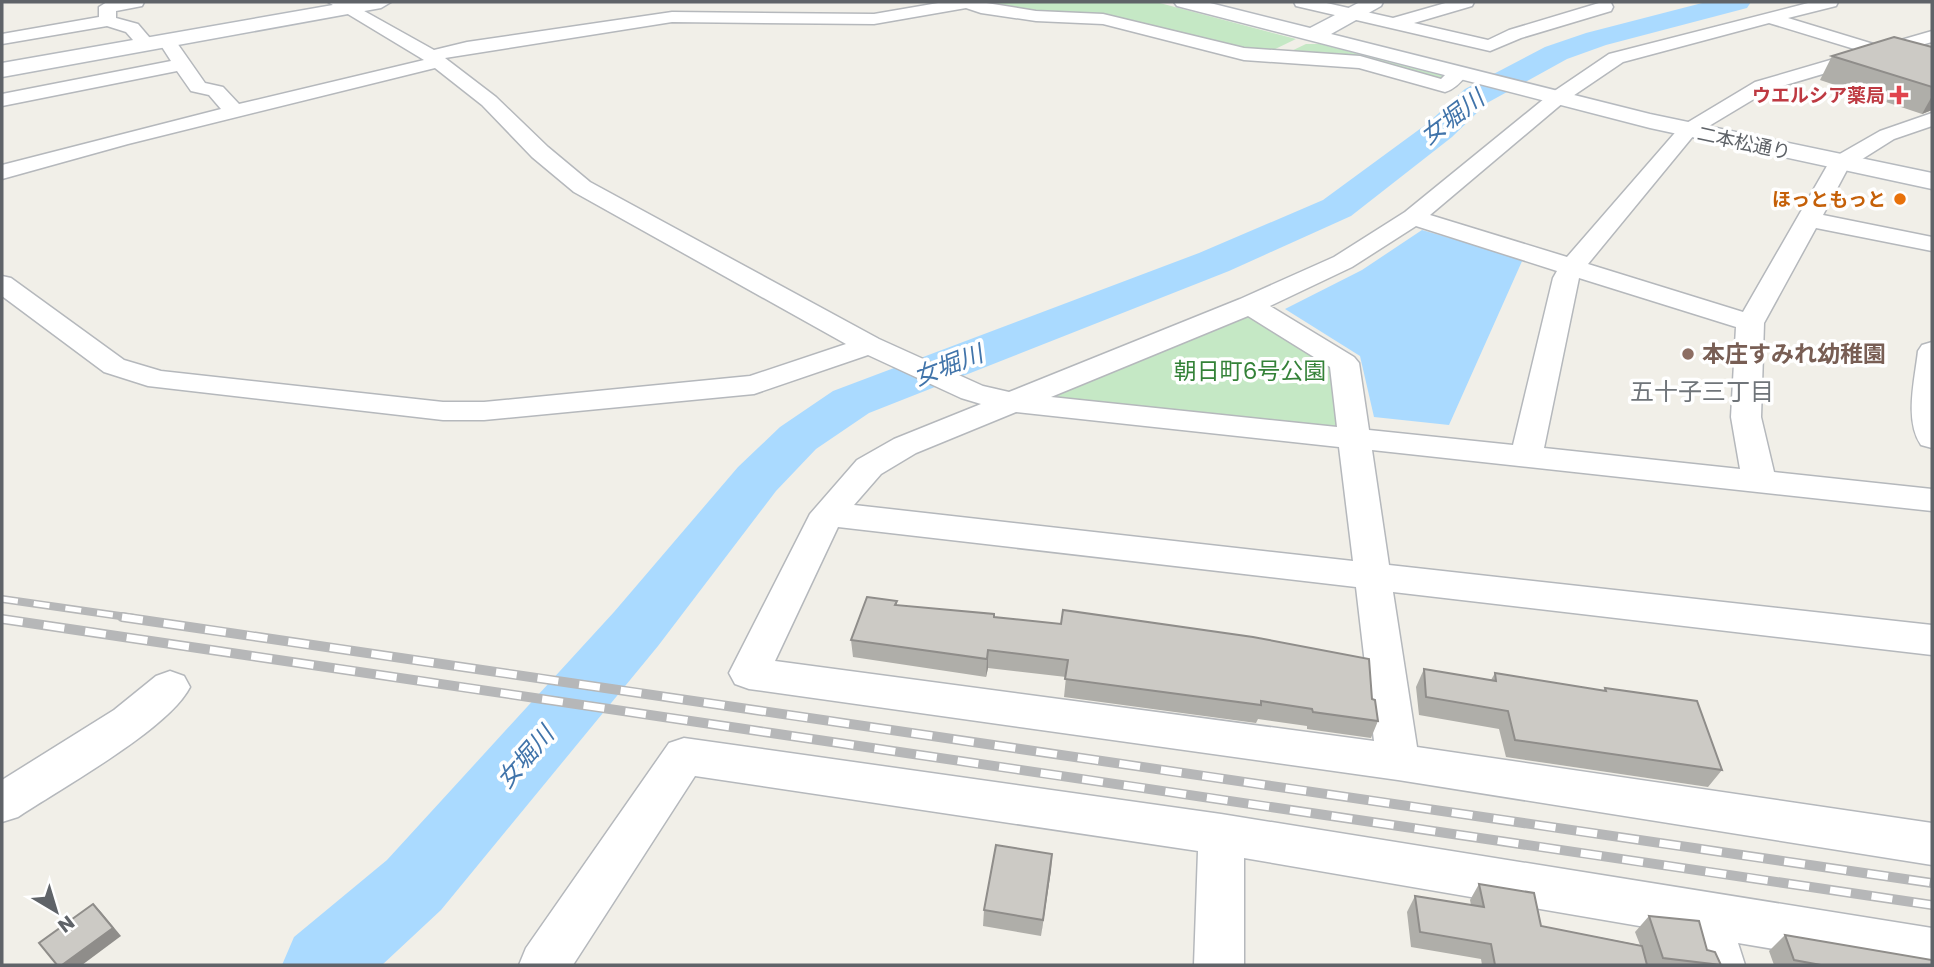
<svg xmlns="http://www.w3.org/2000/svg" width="1934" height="967" font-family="Poppins,'Noto Sans JP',sans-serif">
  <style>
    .green { fill: #c5e8c5 }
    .water { fill: #aadaff }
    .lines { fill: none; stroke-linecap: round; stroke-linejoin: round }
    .river { fill: #aadaff; fill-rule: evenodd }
    .street-casing { stroke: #b5b8bc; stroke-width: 3 }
    .secondary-casing { stroke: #b6babf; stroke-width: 3 }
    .street { fill: #fff; fill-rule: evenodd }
    .secondary { fill: #fff; fill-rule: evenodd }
    .rail-far1-casing { stroke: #b6b7b8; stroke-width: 8 }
    .rail-casing { stroke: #b6b7b8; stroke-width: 10 }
    .rail-far1 { stroke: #fff; stroke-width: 5; stroke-dasharray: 16; stroke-linecap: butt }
    .rail { stroke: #fff; stroke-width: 7; stroke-dasharray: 21; stroke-linecap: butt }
    .wall { fill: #afaea9 }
    .shaded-wall { fill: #8f8d8a }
    .building { fill: #cccac5; stroke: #8f8d8a; stroke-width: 2 }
    .health-dot { fill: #e0444e; stroke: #fff; stroke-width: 2.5 }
    .food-dot { fill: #e8710a; stroke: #fff; stroke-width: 2.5 }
    .education-dot { fill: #8d6e63; stroke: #fff; stroke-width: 2.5 }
    .labels { text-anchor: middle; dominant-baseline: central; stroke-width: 7; stroke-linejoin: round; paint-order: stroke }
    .far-health-label { font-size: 19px; font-weight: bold; fill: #be3a42; stroke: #fff; text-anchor: end }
    .far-street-label { font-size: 19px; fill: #5f6368; stroke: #fff }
    .far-food-label { font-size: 19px; font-weight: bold; fill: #c56008; stroke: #fff; text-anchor: end }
    .education-label { font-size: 23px; font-weight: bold; fill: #785e54; stroke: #fff; text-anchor: start }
    .park-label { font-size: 23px; fill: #348238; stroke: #fff }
    .water-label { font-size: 24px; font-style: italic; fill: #4174aa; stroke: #fff }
    .neighbourhood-label { font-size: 24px; fill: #70757a; stroke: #fff }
  </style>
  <rect width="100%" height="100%" fill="#f1efe8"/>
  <g class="green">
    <polygon points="981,2 1156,2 1296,39 1267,53 1137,27 978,3"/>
    <polygon points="1306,44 1320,44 1448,77 1443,82 1287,53"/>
    <polygon points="1248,314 1337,364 1343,424 1331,431 1058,400 1057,396 1131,361"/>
  </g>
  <polygon class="water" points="1422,230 1523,259 1449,425 1374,417 1360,356 1285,309 1362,270"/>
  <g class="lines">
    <polygon class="river" points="1706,2 1751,2 1747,8 1606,45 1567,59 1487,103 1452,137 1351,216 1229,271 869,413 816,449 776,491 658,646 441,910 382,965 282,965 294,937 387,860 614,612 738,467 780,427 833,391 1199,253 1323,200 1428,123 1465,89 1545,47 1586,33"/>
    <defs>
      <g id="street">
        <polygon points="107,2 144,2 142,6 116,11 116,18 138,24 155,44 152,48 140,48 126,32 107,26 2,44 2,34 99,17 99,7"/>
        <path d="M328 2H348L434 50 467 42 672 12 874 14 944 2H980L1036 11 1103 14 1244 48 1360 56 1441 79 1451 69H1465L1468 73C1462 81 1455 89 1445 92L1359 68 1244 60 1103 24 1036 21 981 13 966 8 874 24 672 22 445 58 496 97 548 147 590 182 879 339 983 386 1009 392 1240 299 1334 257 1405 212 1550 94 1609 54 1812 2H1838L1836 6 1788 18 1880 46 1932 31V42L1899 51 1932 61V73L1880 57 1769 90 1694 135 1588 264 1743 312 1831 159 1880 131 1932 113V126L1894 139 1848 168 1823 215 1932 237V251L1816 228 1764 323 1761 417 1774 472 1932 489V511L1372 450 1389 565 1932 625V655L1393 592 1417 747 1932 823V865L1398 780 749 689 735 684 729 673 810 514 857 460 894 439 981 404 961 398 868 355 754 394 484 420H443L148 386 104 372 2 296V276L11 278 124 360 161 371 443 402H484L750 376 846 344 574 192 532 157 482 105 435 68 128 144 2 179V165L221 109 209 95 191 91 177 71 2 106V94L171 61 162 47 165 43H177L205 83 223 87 239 104 424 60ZM1769 23 1861 51 1755 82 1680 127 1567 257 1430 215 1564 102 1623 62ZM1416 226 1557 271 1553 278 1513 445 1369 430 1359 363 1354 357 1270 306 1352 267ZM1579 278 1736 327 1731 417 1740 469 1544 448ZM1248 316 1330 367 1337 427 1051 397ZM1016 412 1339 447 1353 561 854 505 881 474 916 453ZM838 527 1356 587 1374 741 775 661Z"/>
        <polygon points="1294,2 1322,2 1393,18 1449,2 1474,2 1472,6 1414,23 1488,40 1509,30 1599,3 1611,3 1613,7 1611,11 1521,38 1490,51 1296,6"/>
        <path d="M1932 342V448L1921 445C1904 420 1915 379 1918 351L1922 345Z"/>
        <path d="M170 671 184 676 190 687C169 729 60 789 18 817L2 822V780L114 710 156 676Z"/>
        <polygon points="684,738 1221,814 1932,928 1932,965 1868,965 1738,943 1745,965 1695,965 1686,934 1244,858 1244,965 1194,965 1198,851 695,776 573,965 519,965 526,948 669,743"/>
      </g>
      <g id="secondary">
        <polygon points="350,2 391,2 381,8 2,77 2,63"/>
        <polygon points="1174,2 1206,2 1310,28 1360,2 1383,2 1381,6 1331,34 1650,114 1932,173 1932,189 1650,128 1177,6"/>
      </g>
    </defs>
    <use href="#street" class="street-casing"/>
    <use href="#secondary" class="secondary-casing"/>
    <use href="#street" class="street"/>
    <use href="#secondary" class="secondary"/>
    <defs>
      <polyline id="rail-far1" points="2,599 134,618"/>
      <g id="rail">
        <polyline points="122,617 1932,883"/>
        <polyline points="2,619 1932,905"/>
      </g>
    </defs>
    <use href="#rail-far1" class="rail-far1-casing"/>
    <use href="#rail" class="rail-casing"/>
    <use href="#rail-far1" class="rail-far1"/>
    <use href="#rail" class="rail"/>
  </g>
  <g class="wall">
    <polygon points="1932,47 1932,110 1922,114 1820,80 1832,56"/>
    <polygon points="897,601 897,605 994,617 1372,699 1378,721 1371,738 1307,729 1307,726 1258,719 1256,723 1064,697 1066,677 988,668 986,677 853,657 851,640"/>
    <polygon points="1424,669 1491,680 1495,673 1603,691 1605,688 1722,770 1708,787 1506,757 1499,729 1419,715 1416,687"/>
    <polygon points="1052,854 1041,936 983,926 984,910"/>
    <polygon points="1479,884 1541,926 1640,945 1635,932 1649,916 1707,950 1721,965 1482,965 1481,959 1411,947 1407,912 1415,896 1471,905 1470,900"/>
    <polygon points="1785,935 1851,947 1932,965 1774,965 1769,951"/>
  </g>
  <g class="shaded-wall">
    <polygon points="1932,96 1932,110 1922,114"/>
    <polygon points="988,650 988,668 986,677 987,659"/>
    <polygon points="1052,854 1051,871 1041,936 1043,920"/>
    <polygon points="93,904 101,912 121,936 82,965 62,965"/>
  </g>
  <g class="building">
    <polygon points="1894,37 1932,47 1932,87 1832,56"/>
    <polygon points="867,597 897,601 895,605 994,614 994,617 1061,624 1063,610 1253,637 1369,659 1372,699 1375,700 1378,721 1313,712 1312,709 1261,701 1261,705 1065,679 1068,660 988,650 987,659 851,640"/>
    <polygon points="1424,669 1496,681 1495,673 1606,691 1605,688 1697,701 1722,770 1515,740 1508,711 1426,697"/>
    <polygon points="996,845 1052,854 1043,920 984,910"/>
    <polygon points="1479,884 1534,893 1541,926 1642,946 1647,965 1495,965 1491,944 1420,932 1415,896 1484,907"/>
    <polygon points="93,904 113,928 62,965 57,965 39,943"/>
    <polygon points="1649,916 1699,921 1707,950 1715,952 1721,965 1663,958"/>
    <polygon points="1785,935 1932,960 1932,965 1821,965 1794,960"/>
  </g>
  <path class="health-dot" d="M1895.5 84.5h7v7h7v7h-7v7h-7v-7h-7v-7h7z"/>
  <circle class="food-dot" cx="1900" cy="199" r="7"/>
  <circle class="education-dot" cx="1688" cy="354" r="7"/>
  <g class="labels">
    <g class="far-health-label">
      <text x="1885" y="95">ウエルシア薬局</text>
    </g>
    <g class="far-street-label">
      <text transform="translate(1744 143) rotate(12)">二本松通り</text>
    </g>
    <g class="far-food-label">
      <text x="1886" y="199">ほっともっと</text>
    </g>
    <g class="education-label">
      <text x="1702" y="354">本庄すみれ幼稚園</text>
    </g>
    <g class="park-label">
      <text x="1250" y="371">朝日町6号公園</text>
    </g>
    <g class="water-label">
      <text transform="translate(1452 117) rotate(-37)">女堀川</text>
      <text transform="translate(948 365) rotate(-21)">女堀川</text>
      <text transform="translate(525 757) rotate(-49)">女堀川</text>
    </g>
    <g class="neighbourhood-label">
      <text x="1702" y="391">五十子三丁目</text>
    </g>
  </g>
  <rect width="1934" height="967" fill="none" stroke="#5f6368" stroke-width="7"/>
  <g transform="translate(56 911) rotate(142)" stroke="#ffffff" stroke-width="5" paint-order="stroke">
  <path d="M0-5L12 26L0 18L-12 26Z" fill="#5f6368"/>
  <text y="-10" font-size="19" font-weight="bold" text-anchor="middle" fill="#5f6368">N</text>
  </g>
</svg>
